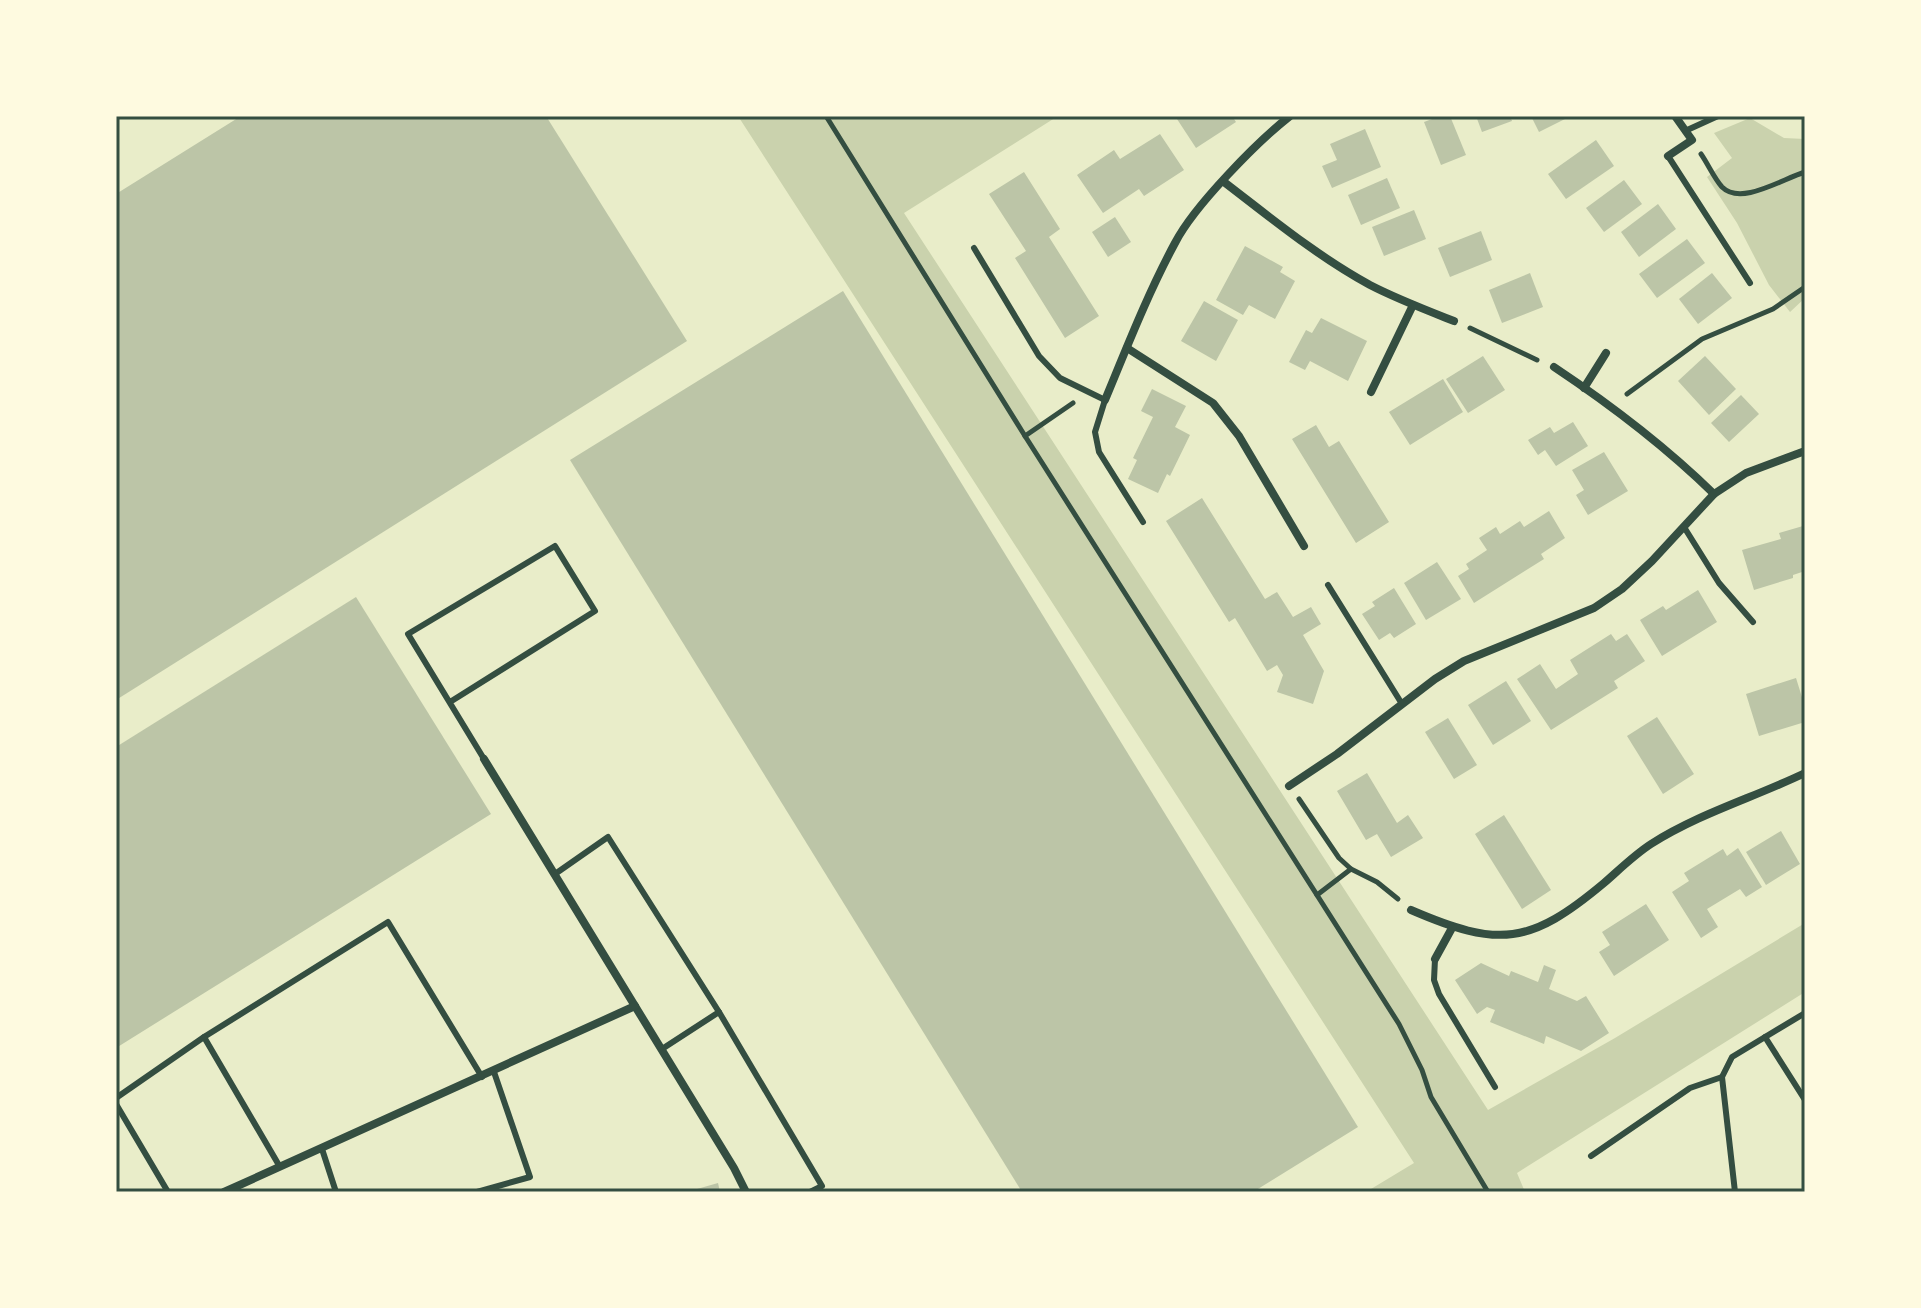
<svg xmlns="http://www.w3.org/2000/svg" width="1921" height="1308" font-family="Lora,serif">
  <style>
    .green { fill: #cad2ad }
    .building { fill: #bcc5a7 }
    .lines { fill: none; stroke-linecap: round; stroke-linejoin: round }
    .path { stroke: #344e41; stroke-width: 5 }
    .service { stroke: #344e41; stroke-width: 6 }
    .minor { stroke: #344e41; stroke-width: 8 }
    .neatline { fill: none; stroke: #344e41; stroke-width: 3 }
  </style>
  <rect width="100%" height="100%" fill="#e9edc9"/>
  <g class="green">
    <polygon points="738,116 1058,116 904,213 1488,1110 1615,1038 1805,923 1805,992 1517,1173 1525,1192 1366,1192 1414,1163"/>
    <polygon points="1750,118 1784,138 1805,139 1805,298 1790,312 1769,285 1737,223 1707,177 1732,158 1714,133"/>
  </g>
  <g class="building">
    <polygon points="241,116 546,116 687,341 116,700 116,194"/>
    <polygon points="1175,116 1232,116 1236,122 1196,148"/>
    <polygon points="1440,116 1450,116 1466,155 1441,165 1424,122"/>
    <polygon points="1476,116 1510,116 1512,121 1482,132"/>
    <polygon points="1531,116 1563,116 1565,119 1539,132"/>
    <polygon points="1365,129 1381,167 1332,188 1322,166 1337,160 1330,144"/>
    <polygon points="1160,134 1184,170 1144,196 1139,189 1103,213 1077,175 1114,150 1120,159"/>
    <polygon points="1596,140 1614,166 1566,199 1548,174"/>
    <polygon points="1024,172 1060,229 1049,237 1099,316 1065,338 1015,258 1026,251 989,194"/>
    <polygon points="1387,178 1400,208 1361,225 1348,195"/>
    <polygon points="1624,180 1642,204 1604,232 1586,208"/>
    <polygon points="1658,204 1676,229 1639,257 1621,232"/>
    <polygon points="1414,210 1426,239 1384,256 1372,227"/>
    <polygon points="1115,217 1131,242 1108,257 1092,232"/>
    <polygon points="1481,231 1492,260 1450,277 1438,248"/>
    <polygon points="1687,239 1705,263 1657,298 1639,274"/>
    <polygon points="1245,246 1283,267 1280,272 1295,281 1275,319 1249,305 1243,315 1216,300"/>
    <polygon points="1530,273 1543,307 1502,323 1489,290"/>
    <polygon points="1712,273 1732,298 1698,324 1679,299"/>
    <polygon points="843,291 1358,1127 1253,1192 1022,1192 570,460"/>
    <polygon points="1204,301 1238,320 1216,361 1181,341"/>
    <polygon points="1321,318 1367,341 1348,381 1310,361 1305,370 1289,362 1306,330 1312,333"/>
    <polygon points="1483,356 1505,390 1468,413 1446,379"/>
    <polygon points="1705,356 1736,389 1709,415 1678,381"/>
    <polygon points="1443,379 1463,412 1410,445 1389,412"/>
    <polygon points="1152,389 1186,406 1175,427 1190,435 1170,476 1167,474 1158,493 1128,479 1137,460 1133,458 1153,417 1141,411"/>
    <polygon points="1741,395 1759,414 1729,442 1711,423"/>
    <polygon points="1573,422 1588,446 1556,466 1545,450 1538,455 1528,440 1550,427 1554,433"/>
    <polygon points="1316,425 1329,447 1339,441 1389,522 1356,543 1292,439"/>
    <polygon points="1604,452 1628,491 1588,515 1576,495 1584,490 1572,470"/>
    <polygon points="1202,498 1265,599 1277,592 1293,617 1311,607 1321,624 1303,635 1324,671 1313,704 1277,692 1283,675 1277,665 1267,671 1235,618 1229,622 1166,521"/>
    <polygon points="1549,511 1565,538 1541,554 1544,559 1474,603 1458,576 1469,569 1466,564 1487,550 1479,538 1496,527 1500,534 1520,521 1524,527"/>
    <polygon points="1803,526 1805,571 1793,575 1793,578 1754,590 1742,550 1781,539 1779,533"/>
    <polygon points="1437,562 1461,599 1426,620 1404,583"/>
    <polygon points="1394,588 1416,624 1394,638 1390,633 1379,640 1362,614 1375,606 1372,602"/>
    <polygon points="1698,590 1717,622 1662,656 1640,620 1663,606 1666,610"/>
    <polygon points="356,597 491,814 116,1048 116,747"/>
    <polygon points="1611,634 1616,641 1627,634 1645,661 1614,681 1618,688 1551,730 1517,679 1540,664 1556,689 1578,674 1570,660"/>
    <polygon points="1796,678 1805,707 1805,722 1759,736 1746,694"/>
    <polygon points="1506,681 1531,721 1493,745 1468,705"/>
    <polygon points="1657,717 1694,774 1663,794 1627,736"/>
    <polygon points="1448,718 1477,765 1454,779 1425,732"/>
    <polygon points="1367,773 1397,823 1408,815 1423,838 1391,857 1377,834 1366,840 1337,791"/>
    <polygon points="1504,815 1551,890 1522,909 1475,834"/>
    <polygon points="1781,831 1800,864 1766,885 1746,852"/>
    <polygon points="1738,848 1762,887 1746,897 1740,889 1707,909 1718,927 1701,938 1672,892 1689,881 1684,873 1723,849 1727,856"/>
    <polygon points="1646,904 1669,940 1614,976 1599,952 1610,945 1602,932"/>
    <polygon points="1481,963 1509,976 1511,971 1538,982 1544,965 1556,970 1549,989 1577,1001 1586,996 1609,1033 1581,1051 1546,1036 1544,1044 1490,1022 1495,1010 1487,1007 1477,1014 1455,980"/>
    <polygon points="718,1183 720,1192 690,1192 690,1191"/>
  </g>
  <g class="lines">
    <g class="path">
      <polyline points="826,116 1025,436 1399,1024 1422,1070 1431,1097 1488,1192"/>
      <path d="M1701 154C1708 164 1714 178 1722 187 1741 206 1782 179 1805 172"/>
      <polyline points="1470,328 1537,360"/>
      <polyline points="1627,394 1702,339 1773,309 1805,287"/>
      <polyline points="1025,436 1073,403"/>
      <polyline points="1299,799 1339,858 1351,869"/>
      <polyline points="1317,895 1351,869 1377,882 1398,899"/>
    </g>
    <g class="service">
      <polyline points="1685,131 1718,116"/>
      <polyline points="1668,156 1750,283"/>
      <polyline points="974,248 1039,356 1060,378 1105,400 1095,432 1099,452 1143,522"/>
      <polyline points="1684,527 1719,583 1753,622"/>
      <polyline points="1328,585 1402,704"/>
      <polyline points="450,702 595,611 555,546 408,634 484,759"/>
      <polyline points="555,874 608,837 719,1012 662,1049"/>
      <polyline points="1435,959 1434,980 1439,994 1495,1087"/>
      <polyline points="719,1012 822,1186 810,1192"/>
      <polyline points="204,1037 388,922 482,1077"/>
      <polyline points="1765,1037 1805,1100"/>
      <polyline points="116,1098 204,1037 280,1167"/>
      <polyline points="116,1104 168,1192"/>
      <polyline points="322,1149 336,1192"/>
      <polyline points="1591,1156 1690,1088 1722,1077"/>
      <polyline points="477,1192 530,1177 494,1072"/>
      <polyline points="1735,1192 1722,1077 1732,1057 1805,1013"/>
    </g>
    <g class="minor">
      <polyline points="1668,156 1692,140 1675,116"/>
      <path d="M1224 182C1271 218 1317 256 1370 285 1397 299 1426 310 1454 321"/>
      <polyline points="1127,348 1213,403 1239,436 1304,546"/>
      <path d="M1554 367C1611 405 1665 446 1714 494"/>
      <polyline points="1584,388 1606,353"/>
      <polyline points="1371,392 1413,305"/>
      <path d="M1105 400C1127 347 1148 293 1175 243 1194 206 1257 142 1290 116"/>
      <polyline points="484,759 734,1168 746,1192"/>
      <polyline points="1289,786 1337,754 1435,679 1464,661 1594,608 1622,589 1652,561 1714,494 1746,473 1805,451"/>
      <path d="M1411 910C1499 948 1530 945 1604 883 1619 870 1634 855 1651 844 1700 813 1753 798 1805 773"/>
      <polyline points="1435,959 1452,928"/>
      <polyline points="224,1192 635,1006"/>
    </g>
  </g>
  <rect width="1921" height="1308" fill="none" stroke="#fefae0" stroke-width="236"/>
  <rect x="118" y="118" width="1685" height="1072" class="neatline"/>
</svg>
